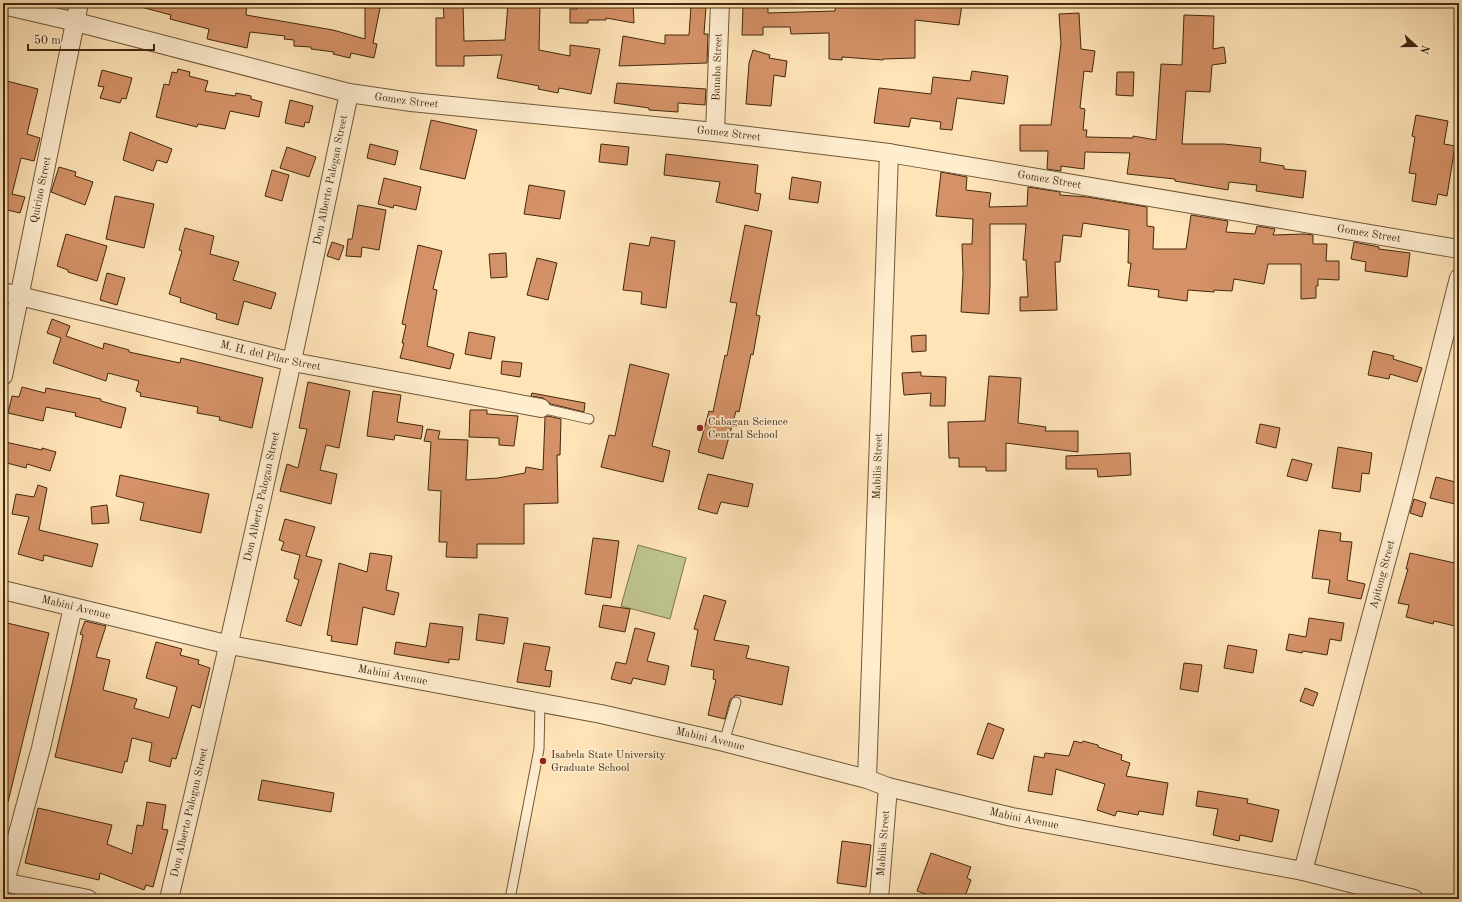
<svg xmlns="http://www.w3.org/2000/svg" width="1462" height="902" font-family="'Old Standard TT',serif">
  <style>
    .green { fill: #bfc48f; stroke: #80764e }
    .building { fill: #d59167; stroke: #41290e }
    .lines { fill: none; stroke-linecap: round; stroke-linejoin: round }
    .lane-casing { stroke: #705838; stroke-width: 11 }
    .street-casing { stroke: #705838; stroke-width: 20 }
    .lane { stroke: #ffedd0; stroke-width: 9 }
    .street { stroke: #ffedd0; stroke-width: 18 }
    .poi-dot { fill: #8f2418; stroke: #ffedd0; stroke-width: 1.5 }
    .labels { text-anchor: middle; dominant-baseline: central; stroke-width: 3.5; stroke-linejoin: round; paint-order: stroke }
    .street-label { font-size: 11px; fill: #41290e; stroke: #ffedd0 }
    .poi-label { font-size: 11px; fill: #41290e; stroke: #ffedd0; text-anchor: start }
  </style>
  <rect width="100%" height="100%" fill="#ffe4b7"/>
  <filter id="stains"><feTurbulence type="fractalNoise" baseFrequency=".005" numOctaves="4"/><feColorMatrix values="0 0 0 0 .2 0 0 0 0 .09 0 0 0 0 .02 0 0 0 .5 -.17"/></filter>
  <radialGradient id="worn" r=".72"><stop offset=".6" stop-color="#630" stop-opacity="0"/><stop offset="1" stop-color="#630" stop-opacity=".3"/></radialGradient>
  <polygon class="green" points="638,545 686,558 670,619 621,606"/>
  <g class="building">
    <polygon points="142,3 247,3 246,15 333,30 365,39 365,3 381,3 373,43 377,44 374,58 351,53 350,58 333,54 334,52 311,49 311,47 294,46 294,40 284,39 285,36 250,32 247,48 207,39 209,29 170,19 171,15 141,7"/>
    <polygon points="443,3 463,3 464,41 505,40 508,4 540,4 539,50 570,56 570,45 600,49 591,94 559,88 558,93 538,89 539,86 497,78 502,55 464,56 464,66 436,66 436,18 444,18"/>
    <polygon points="577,3 633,3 634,23 606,18 606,20 588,20 588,23 570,23 570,9 577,9"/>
    <polygon points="836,3 950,3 962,4 959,25 915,20 915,58 883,59 883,60 842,57 842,60 829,59 829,33 791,34 790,27 763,27 763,35 742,35 743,6 768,6 768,13 835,11"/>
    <polygon points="691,6 706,7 704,34 708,34 707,63 619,66 623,36 665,44 665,35 689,35"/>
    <polygon points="1079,13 1081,49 1095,51 1092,72 1084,71 1080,108 1085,109 1083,130 1087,130 1086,137 1133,138 1133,136 1156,140 1161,64 1182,65 1184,15 1214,16 1213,49 1224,47 1226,63 1212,65 1210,92 1186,91 1182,144 1224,144 1261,148 1260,162 1284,166 1284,169 1306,171 1303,198 1256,191 1257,185 1229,182 1228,190 1175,181 1175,179 1127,174 1130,153 1085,152 1084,169 1061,166 1061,171 1047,169 1048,151 1020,151 1020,125 1051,125 1061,43 1059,14"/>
    <polygon points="753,50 770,55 769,58 787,61 785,77 774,75 771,106 746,104 749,63"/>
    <polygon points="178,69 190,72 189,76 208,81 205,91 235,96 236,93 251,96 251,99 262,102 259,117 230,111 225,129 198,124 197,127 156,117 164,84 169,85 172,72 177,73"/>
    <polygon points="102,70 132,78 126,99 122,98 120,103 100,98 104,87 98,86"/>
    <polygon points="972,71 1008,76 1004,104 957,98 952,130 940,129 941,122 911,118 909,127 874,123 879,88 931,94 933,77 970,81"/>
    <polygon points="1117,72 1134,72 1133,96 1116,95"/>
    <polygon points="3,80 38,89 27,134 40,138 34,161 21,158 12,194 25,197 20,213 3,209"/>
    <polygon points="617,83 706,89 705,105 678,103 678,112 649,110 649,108 614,103"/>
    <polygon points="290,100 313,106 309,123 305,122 304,127 285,123"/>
    <polygon points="1416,115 1448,121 1444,144 1455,146 1447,196 1438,194 1436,205 1412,201 1416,174 1409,173 1415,137 1412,136"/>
    <polygon points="431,120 477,130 465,179 420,169"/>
    <polygon points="130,132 172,149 167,163 157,160 153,171 123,160"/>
    <polygon points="370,144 398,151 395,165 367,158"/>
    <polygon points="601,144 629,147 627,165 599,162"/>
    <polygon points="287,147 316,157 309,177 280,168"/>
    <polygon points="666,154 758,165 755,193 761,194 758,211 716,202 720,182 664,175"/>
    <polygon points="59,167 76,172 75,176 93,182 85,205 51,192"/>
    <polygon points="272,170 289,175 282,201 265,196"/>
    <polygon points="941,172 967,177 966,190 991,193 989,207 1027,206 1028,187 1060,192 1060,195 1087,197 1147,207 1147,226 1154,227 1153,249 1186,249 1191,215 1228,221 1226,232 1255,234 1257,226 1275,229 1273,235 1304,234 1313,235 1313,244 1327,244 1326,261 1339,261 1339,280 1318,279 1318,286 1316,286 1316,298 1301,299 1301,264 1268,264 1264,284 1234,279 1232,291 1214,290 1214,292 1188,290 1187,301 1158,297 1159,290 1128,286 1131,263 1128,263 1129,230 1083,223 1081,237 1063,235 1060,262 1055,262 1057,310 1020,311 1020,297 1028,297 1026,260 1023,260 1026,224 990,224 990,286 989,314 961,312 963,274 962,244 972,244 973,219 936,216"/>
    <polygon points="792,177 821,182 818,203 789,199"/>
    <polygon points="384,178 421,187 416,210 394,205 393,208 378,204"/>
    <polygon points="529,185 565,191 560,219 524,214"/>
    <polygon points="115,196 154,204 144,248 106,239"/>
    <polygon points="358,205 386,210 379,250 362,247 361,257 346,256 348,239 352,239"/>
    <polygon points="745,225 772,231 756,315 760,316 753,355 751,354 739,412 736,411 723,459 698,452 709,411 713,412 725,355 727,356 737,303 730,302"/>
    <polygon points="185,228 214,236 210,254 239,262 233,280 276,293 271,309 244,301 238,325 216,319 217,314 180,302 181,298 169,294 182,251 179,250"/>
    <polygon points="66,234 107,246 97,281 68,272 68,270 57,266"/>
    <polygon points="651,237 675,241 666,308 641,304 642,292 623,290 630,243 649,246"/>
    <polygon points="332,242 344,246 339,260 327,256"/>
    <polygon points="1354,242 1379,247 1379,249 1410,253 1407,277 1365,271 1366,262 1351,259"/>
    <polygon points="418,245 442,251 433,289 437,290 427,346 454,354 450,369 400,358 404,343 402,343 406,325 402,324"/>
    <polygon points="506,253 507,277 491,278 489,254"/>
    <polygon points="537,258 557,263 548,300 527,295"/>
    <polygon points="107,273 125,278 117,305 100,300"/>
    <polygon points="52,319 70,326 66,336 103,349 104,343 129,350 129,352 180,363 181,358 263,378 252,428 219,420 220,417 197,413 198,407 140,396 141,393 136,391 139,381 108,373 106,381 53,363 61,338 47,333"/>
    <polygon points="469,332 495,337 491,359 465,354"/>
    <polygon points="926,335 926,351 912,352 911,336"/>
    <polygon points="1373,351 1394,356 1393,359 1422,368 1417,382 1390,374 1389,379 1368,375"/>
    <polygon points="502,361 522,363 520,377 501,374"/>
    <polygon points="630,364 669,374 652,446 670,451 663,482 601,467 609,435 615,436"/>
    <polygon points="921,372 921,376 946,377 945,406 930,406 931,393 904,395 902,373"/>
    <polygon points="989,376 1021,378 1018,423 1046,427 1045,431 1078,431 1078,452 1006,443 1006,471 986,471 986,467 959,467 959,458 949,458 948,422 985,421"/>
    <polygon points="308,382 350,391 339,448 326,445 320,470 337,474 331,504 280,491 287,464 298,468 307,429 299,428"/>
    <polygon points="22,387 45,393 46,388 101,399 101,401 126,408 121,428 75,416 76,413 46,407 43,421 8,413 12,396 19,397"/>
    <polygon points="373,391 401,395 397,422 423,426 421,439 395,435 394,440 367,436"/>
    <polygon points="532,393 585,403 584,412 551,404 543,398 531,396"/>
    <polygon points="470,410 487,410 487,414 518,416 514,446 499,445 499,438 469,437"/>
    <polygon points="548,416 561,419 560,455 557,455 558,503 524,504 524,544 477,544 477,558 446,557 447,542 439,542 441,491 428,490 431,442 424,441 427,429 440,431 438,439 468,440 466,480 498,478 525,473 526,467 543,470 545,417"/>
    <polygon points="1260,424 1280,428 1276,448 1256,443"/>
    <polygon points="5,442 42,450 42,448 56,452 50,471 27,464 26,468 3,462"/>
    <polygon points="1338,447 1372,453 1369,474 1362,473 1360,492 1332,488"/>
    <polygon points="1130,453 1131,475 1098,477 1097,469 1066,469 1066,456"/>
    <polygon points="1292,459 1312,464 1307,481 1287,476"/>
    <polygon points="708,474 753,484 748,507 721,502 717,514 698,509"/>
    <polygon points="120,475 209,494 201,533 140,520 144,503 116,496"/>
    <polygon points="1436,477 1459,483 1459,505 1430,498"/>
    <polygon points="38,485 47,488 39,530 98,544 92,567 44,555 43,561 18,554 29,517 12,514 16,494 34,497"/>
    <polygon points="1414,499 1426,503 1422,517 1410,513"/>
    <polygon points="107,505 109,523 92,524 91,507"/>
    <polygon points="285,519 315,527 306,556 322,560 301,626 286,621 299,580 294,578 300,555 281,550 284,542 279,540"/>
    <polygon points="1319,530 1341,533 1340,541 1352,542 1347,580 1365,584 1361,599 1328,593 1330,580 1312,578"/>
    <polygon points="593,538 619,541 611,598 585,594"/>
    <polygon points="370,553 392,556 386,590 399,593 394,615 363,607 357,645 331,641 332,636 327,635 339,563 367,572"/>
    <polygon points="1410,553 1459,564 1459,627 1434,621 1433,624 1406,617 1409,605 1398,603 1408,569 1406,569"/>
    <polygon points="704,595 726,601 714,640 749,646 746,658 789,667 782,705 736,695 730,700 725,719 708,715 716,680 713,679 714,670 691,666 698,630 694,629"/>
    <polygon points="603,605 630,609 625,632 599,627"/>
    <polygon points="479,614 508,618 504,644 476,640"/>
    <polygon points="1309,618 1344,623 1341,641 1330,639 1327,655 1303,651 1302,653 1286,650 1289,634 1306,637"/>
    <polygon points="85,621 106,626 96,657 110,660 103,690 137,699 134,708 169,718 177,687 146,678 156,642 182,649 180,655 199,660 198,664 210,668 200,708 192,705 176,759 172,758 170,767 149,761 152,743 132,738 127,762 125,761 122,773 55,757 73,680 83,635 80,634"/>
    <polygon points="3,622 49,633 8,802 3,802"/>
    <polygon points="430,623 463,627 459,660 449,659 449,663 394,654 396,642 426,647"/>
    <polygon points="635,628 655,633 647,661 669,666 665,685 633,678 631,684 611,679 616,662 626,664"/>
    <polygon points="524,643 550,647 545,670 552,671 550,687 517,682"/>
    <polygon points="1228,645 1257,650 1253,673 1224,668"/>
    <polygon points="1184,663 1202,665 1198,692 1180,689"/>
    <polygon points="1305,688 1318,693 1313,706 1300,701"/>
    <polygon points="988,723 1004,729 993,759 977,754"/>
    <polygon points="1074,741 1082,743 1083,741 1098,745 1098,747 1122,755 1121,760 1130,763 1126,776 1168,783 1163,815 1139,811 1138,815 1117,811 1115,816 1097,810 1105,784 1056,769 1052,795 1028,791 1034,756 1044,758 1045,753 1069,756"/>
    <polygon points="262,780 334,793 331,812 258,800"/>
    <polygon points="1198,791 1248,799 1247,803 1279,810 1272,842 1240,835 1239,841 1213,835 1218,809 1196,806"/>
    <polygon points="147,802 166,805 162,829 168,830 153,887 146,885 144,890 100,873 99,880 25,863 38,808 112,825 107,844 132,854 137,825 143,826"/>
    <polygon points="842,841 871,845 866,887 837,883"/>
    <polygon points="931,853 971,867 967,878 971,880 964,899 940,899 917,891"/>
  </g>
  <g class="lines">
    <defs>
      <g id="lane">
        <polyline points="541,408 589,419"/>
        <polyline points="724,742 736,702"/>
        <polyline points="510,899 539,749 540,703"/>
      </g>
      <g id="street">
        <path id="s1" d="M3 5 76 22 349 93 411 102 715 132 889 153 1459 249"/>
        <path id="s2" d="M715 132 720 3"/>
        <path id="s3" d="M3 292 293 362 541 408"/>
        <path id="s4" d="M3 376 79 3"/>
        <path id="s5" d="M3 590 230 645 601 714 724 742 867 779 888 787 1012 817 1303 871 1414 899"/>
        <path id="s6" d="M867 779 889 153"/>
        <path id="s7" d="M1303 871 1402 502 1459 278"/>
        <polyline points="3,882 88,899"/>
        <polyline points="5,882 41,748 73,607"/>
        <path id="s8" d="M169 899C233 631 293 363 349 93"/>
        <path id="s9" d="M879 899 888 787"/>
      </g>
    </defs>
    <use href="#lane" class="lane-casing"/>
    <use href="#street" class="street-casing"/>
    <use href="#lane" class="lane"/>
    <use href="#street" class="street"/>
  </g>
  <g class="poi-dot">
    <circle cx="700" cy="428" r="4"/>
    <circle cx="543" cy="761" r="4"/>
  </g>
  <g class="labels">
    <g class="street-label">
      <text stroke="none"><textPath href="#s2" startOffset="65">Banaba Street</textPath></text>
      <text stroke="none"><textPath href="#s1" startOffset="415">Gomez Street</textPath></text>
      <text stroke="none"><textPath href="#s1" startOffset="739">Gomez Street</textPath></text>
      <text stroke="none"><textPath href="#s8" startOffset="737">Don Alberto Palogan Street</textPath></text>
      <text stroke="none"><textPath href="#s1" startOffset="1063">Gomez Street</textPath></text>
      <text stroke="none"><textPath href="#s4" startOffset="190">Quirino Street</textPath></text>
      <text stroke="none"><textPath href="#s1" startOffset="1387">Gomez Street</textPath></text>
      <text stroke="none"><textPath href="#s3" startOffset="275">M. H. del Pilar Street</textPath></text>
      <text stroke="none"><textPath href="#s6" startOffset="313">Mabilis Street</textPath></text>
      <text stroke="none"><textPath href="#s8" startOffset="413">Don Alberto Palogan Street</textPath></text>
      <text stroke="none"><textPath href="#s7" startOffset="307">Apitong Street</textPath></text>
      <text stroke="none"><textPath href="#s5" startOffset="75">Mabini Avenue</textPath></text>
      <text stroke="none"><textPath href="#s5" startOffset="399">Mabini Avenue</textPath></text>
      <text stroke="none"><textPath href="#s5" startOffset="723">Mabini Avenue</textPath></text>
      <text stroke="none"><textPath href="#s8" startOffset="89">Don Alberto Palogan Street</textPath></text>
      <text stroke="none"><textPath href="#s5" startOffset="1047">Mabini Avenue</textPath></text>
      <text stroke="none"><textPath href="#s9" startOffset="56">Mabilis Street</textPath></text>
    </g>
    <g class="poi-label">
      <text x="708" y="422">Cabagan Science<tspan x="708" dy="13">Central School</tspan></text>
      <text x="551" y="755">Isabela State University<tspan x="551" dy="13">Graduate School</tspan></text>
    </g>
  </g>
  <rect width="1462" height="902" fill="none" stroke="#ffe4b7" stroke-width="16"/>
  <rect x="4" y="4" width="1454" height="894" fill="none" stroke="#41290e" stroke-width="2"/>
  <rect x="8" y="8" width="1446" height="886" fill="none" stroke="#41290e"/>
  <g transform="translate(1416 46) rotate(111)" stroke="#ffedd0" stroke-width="3" paint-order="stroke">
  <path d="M0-3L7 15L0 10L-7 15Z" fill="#41290e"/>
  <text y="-6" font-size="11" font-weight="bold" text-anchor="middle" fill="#41290e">N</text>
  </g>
  <path d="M28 44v6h126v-6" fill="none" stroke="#41290e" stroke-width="2"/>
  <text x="34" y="44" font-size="12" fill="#41290e" stroke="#ffedd0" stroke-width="3" paint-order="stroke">50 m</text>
  <rect width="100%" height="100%" filter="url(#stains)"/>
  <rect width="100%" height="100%" fill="url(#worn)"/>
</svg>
